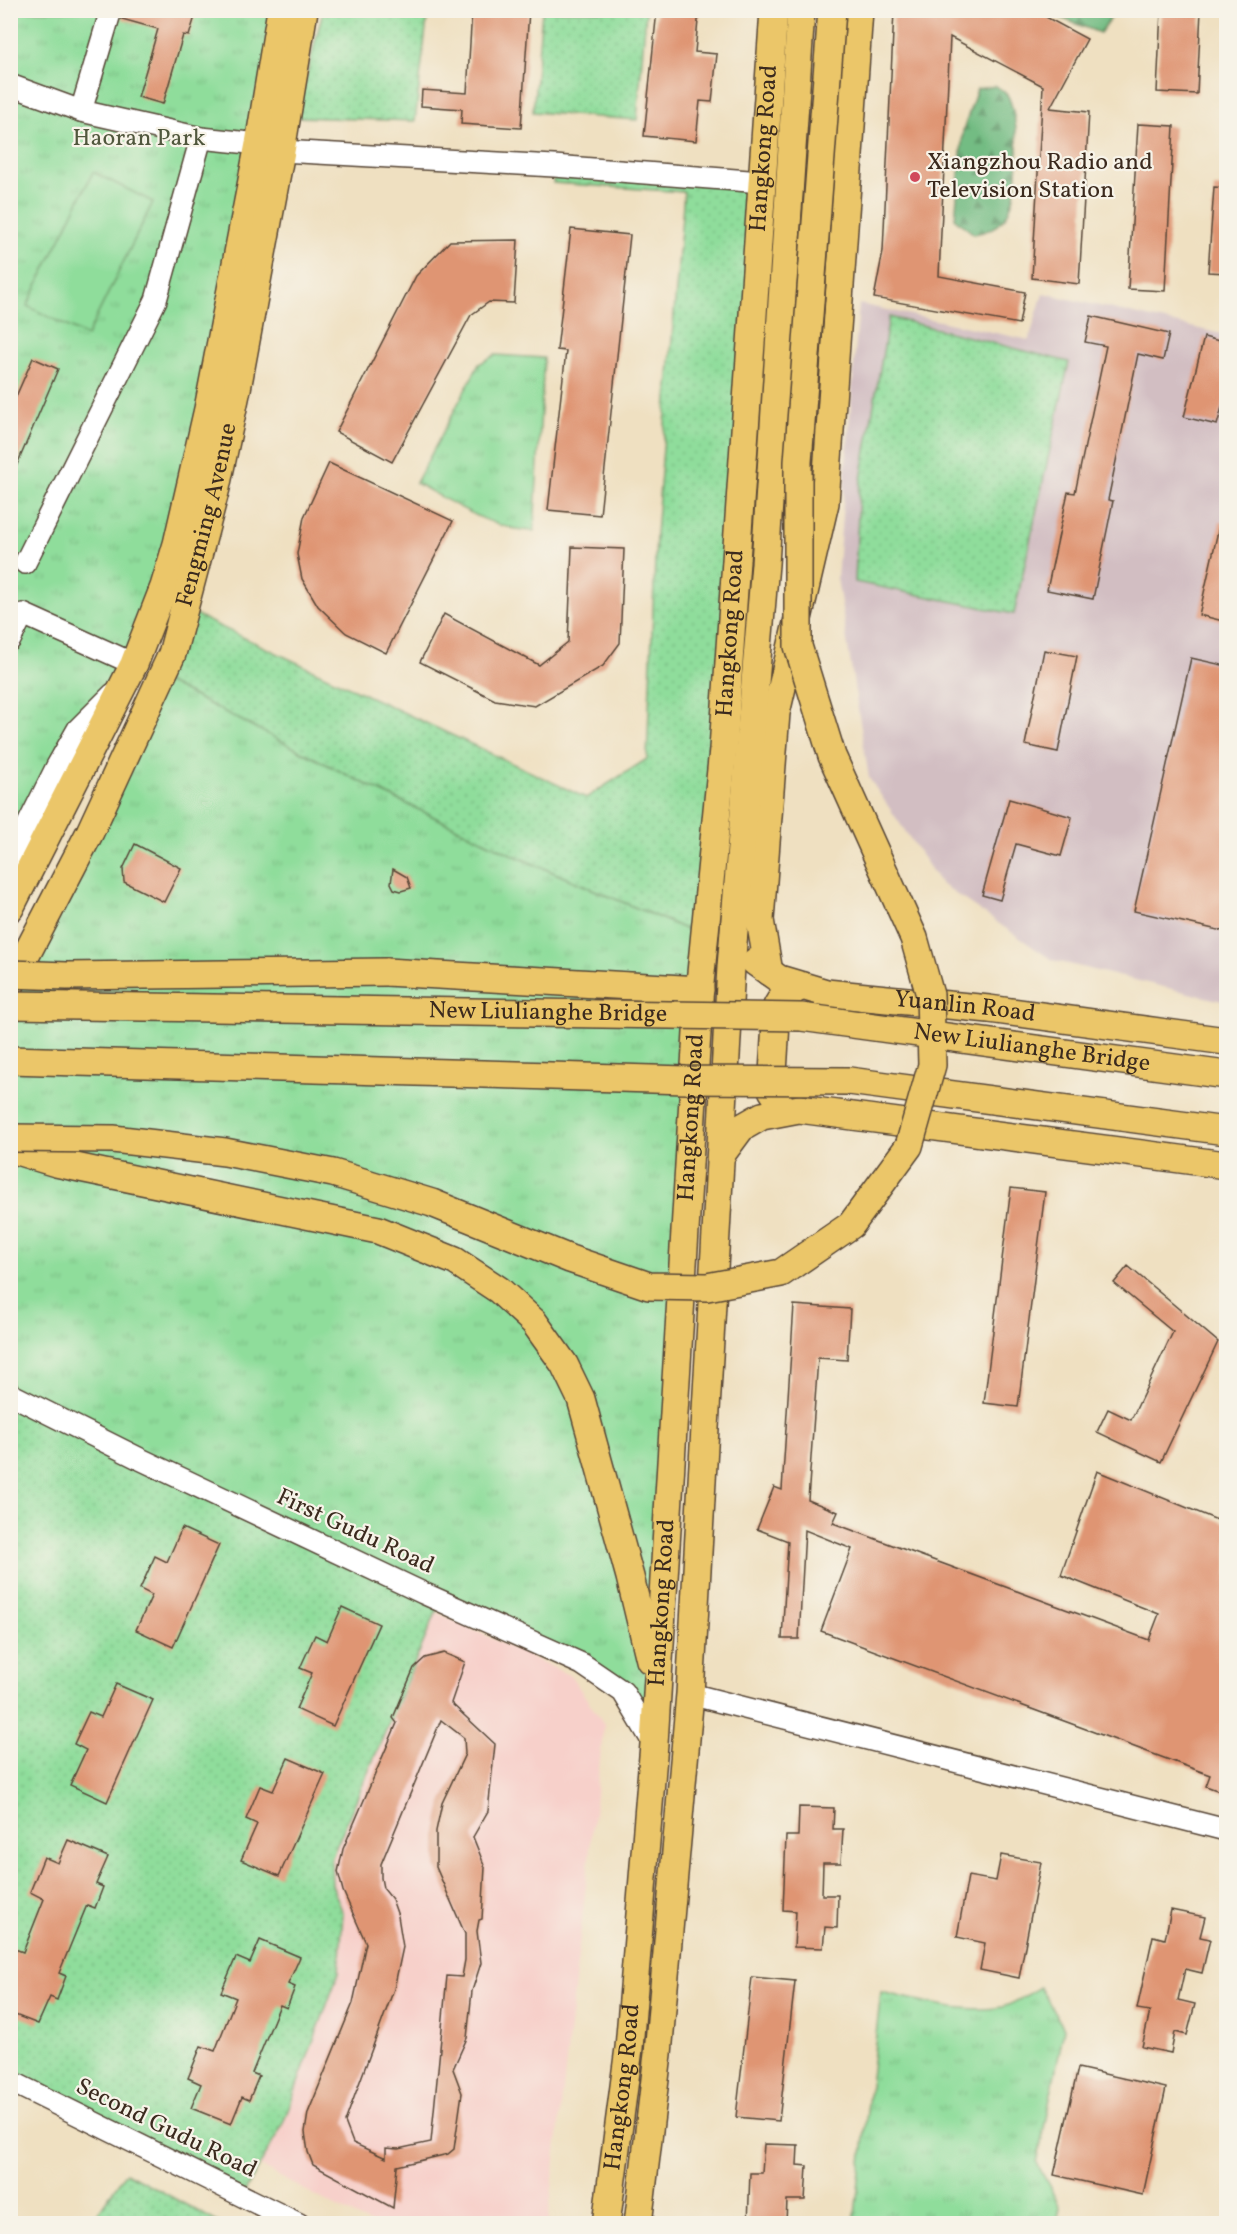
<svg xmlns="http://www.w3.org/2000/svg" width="1237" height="2234" font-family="Vollkorn,serif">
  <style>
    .built { fill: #f7d0ca }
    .industrial { fill: #d2bec2 }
    .grass { fill: url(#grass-dots); stroke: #65845c; stroke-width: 1.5 }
    .forest { fill: url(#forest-firs); stroke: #577350; stroke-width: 1.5 }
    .park { fill: url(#park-tufts); stroke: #65845c; stroke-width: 1.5 }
    .pitch { fill: #8fdd9b; stroke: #65845c; stroke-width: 1.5 }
    .building { fill: #df9573; fill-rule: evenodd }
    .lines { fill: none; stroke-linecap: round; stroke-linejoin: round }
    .minor-casing { stroke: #564536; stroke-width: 24 }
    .major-casing { stroke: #564536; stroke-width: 30 }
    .minor { stroke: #fff; stroke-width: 21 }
    .major { stroke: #ebc669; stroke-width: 27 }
    .major-bridge-casing { stroke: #564536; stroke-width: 30; stroke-linecap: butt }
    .major-bridge { stroke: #ebc669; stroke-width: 27 }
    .poi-dot { fill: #d1495b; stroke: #f7f3e8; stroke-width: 2 }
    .labels { text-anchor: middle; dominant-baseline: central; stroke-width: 4.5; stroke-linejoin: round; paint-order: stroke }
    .park-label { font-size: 24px; fill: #50573d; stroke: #f7f3e8 }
    .street-label { font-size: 24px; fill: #3b2a1e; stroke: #f7f3e8 }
    .poi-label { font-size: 24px; fill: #3b2a1e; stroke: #f7f3e8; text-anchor: start }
  </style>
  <defs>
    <pattern id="grass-dots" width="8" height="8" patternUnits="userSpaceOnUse" patternTransform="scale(1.5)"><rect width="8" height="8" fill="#8fdd9b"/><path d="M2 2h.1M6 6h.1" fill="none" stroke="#7cbe85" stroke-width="1.8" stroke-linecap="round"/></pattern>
    <pattern id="forest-firs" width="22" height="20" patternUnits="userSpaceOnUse" patternTransform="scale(1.5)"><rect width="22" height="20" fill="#73bc83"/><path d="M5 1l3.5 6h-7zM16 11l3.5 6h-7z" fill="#60996b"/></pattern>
    <pattern id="park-tufts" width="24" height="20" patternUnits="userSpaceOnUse" patternTransform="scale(1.5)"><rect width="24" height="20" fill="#8fdd9b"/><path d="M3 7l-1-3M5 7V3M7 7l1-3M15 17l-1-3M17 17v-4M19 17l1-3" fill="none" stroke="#7cbe85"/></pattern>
  </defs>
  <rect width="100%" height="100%" fill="#f7f3e8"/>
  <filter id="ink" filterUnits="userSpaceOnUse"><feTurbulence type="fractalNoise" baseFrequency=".0167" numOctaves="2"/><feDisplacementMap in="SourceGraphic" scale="12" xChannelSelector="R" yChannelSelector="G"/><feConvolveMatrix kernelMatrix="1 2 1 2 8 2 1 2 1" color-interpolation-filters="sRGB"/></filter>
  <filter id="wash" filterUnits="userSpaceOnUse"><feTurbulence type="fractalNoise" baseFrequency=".008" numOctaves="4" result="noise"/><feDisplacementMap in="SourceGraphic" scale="24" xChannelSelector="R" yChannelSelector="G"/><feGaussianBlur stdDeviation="1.35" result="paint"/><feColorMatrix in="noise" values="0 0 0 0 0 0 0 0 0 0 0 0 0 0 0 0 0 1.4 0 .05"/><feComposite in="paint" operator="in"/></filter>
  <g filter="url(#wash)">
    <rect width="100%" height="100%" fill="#efe0c1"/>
    <polygon class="built" points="436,1612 571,1676 604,1724 548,2223 368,2223 259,2166 282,2126 320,2024 342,1913 332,1885 331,1859"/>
    <polygon class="industrial" points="1043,293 1226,335 1226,1002 1052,960 941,884 869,778 837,578 859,304 1029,340"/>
    <g class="grass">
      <polygon points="323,11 428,11 415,121 296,117"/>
      <polygon points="542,11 646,11 637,120 533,112"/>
      <polygon points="554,166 762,182 704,937 515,856 355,779 162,680 185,610 586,798 647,759 656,534 684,192 553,183"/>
      <polygon points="889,317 1069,362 1014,614 855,582 859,491"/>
      <polygon points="10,1394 441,1601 331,1859 332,1885 343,1913 339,1972 282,2126 243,2195 11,2081"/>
      <polygon points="126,2172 219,2223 91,2223"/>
    </g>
    <g class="forest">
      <polygon points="1043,11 1111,11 1111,18 1100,33"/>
      <path d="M996 86C1000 89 1007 93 1009 98 1020 125 1023 197 1003 220 994 229 986 232 974 234L955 219 963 131 977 89Z"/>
    </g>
    <g class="park">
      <polygon points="11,11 311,11 164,575 11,916"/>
      <path d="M495 355 544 358 534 531C491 530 452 502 416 483L479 364Z"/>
      <polygon points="162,680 355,779 515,856 704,937 654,1744 623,1692 11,1394 10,986"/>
      <path d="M1040 1987 1064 2029 1037 2163 1060 2207 1057 2223H854L881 1992C914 2000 968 2014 1002 2007 1015 2004 1029 1993 1040 1987Z"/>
    </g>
    <polygon class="pitch" points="93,172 153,202 87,336 27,306"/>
    <g id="blocks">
      <g class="building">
        <polygon points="123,10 197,10 189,36 183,35 163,104 138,97 158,29 122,19"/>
        <polygon points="472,10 529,10 521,128 461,124 462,109 421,106 422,90 467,93"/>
        <polygon points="657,10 699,10 695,52 717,54 712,102 700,101 696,141 644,136"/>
        <polygon points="894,10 1033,10 1087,39 1050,108 1089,112 1079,284 1032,278 1043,86 950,37 939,276 1025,292 1019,324 874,298 883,251"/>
        <polygon points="1161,10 1201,10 1197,94 1157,92"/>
        <polygon points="1138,124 1174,126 1165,291 1128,289"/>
        <polygon points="1214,187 1227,188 1227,273 1208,272"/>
        <polygon points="571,229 630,235 600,515 548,510 566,351 557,350"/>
        <polygon points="518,240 514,303 489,302 471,315 392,462 336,432 416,276 450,241"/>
        <polygon points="1091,316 1169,334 1163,360 1138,354 1108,500 1113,501 1093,599 1047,590 1068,492 1075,493 1106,346 1085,342"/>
        <polygon points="1204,337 1227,343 1227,390 1217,425 1184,417"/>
        <polygon points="33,358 58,369 10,481 10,410"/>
        <polygon points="329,463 453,521 386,653 346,633 318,606 302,579 297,554 304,517"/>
        <polygon points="1220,522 1227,523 1227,622 1199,615"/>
        <polygon points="572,547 624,549 620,643 603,666 535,706 495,700 420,662 444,614 539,665 568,642"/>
        <polygon points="1044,650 1077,656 1058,752 1025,745"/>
        <polygon points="1191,658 1227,666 1227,932 1134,911"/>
        <polygon points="1009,799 1072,817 1061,856 1016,844 1000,900 982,895"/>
        <polygon points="135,844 181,868 164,902 124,882 123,869"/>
        <polygon points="393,869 407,877 411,888 401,891 394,889 391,883"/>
        <polygon points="1011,1188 1045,1192 1018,1407 984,1403"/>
        <polygon points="1128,1266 1218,1342 1161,1462 1097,1432 1108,1409 1131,1420 1173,1332 1114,1283"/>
        <polygon points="794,1305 850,1309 847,1360 818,1358 808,1500 838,1512 833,1523 1149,1640 1159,1614 1061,1575 1097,1471 1227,1524 1227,1794 1206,1786 1210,1775 821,1631 852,1549 805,1530 799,1639 782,1639 788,1541 757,1529 774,1487 782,1490"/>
        <polygon points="182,1528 219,1545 173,1647 136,1630 152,1595 140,1589 155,1556 167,1562"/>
        <polygon points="342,1607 379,1624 333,1726 296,1709 312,1673 300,1668 315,1635 327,1641"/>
        <path d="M444 1653 465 1662 451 1703 495 1744 488 1811 473 1837 485 1867 482 1919 479 1920 477 1931 481 1963 472 1991 467 2038 453 2069 462 2093 454 2149 448 2154 397 2166 393 2208 313 2165 308 2152 305 2132 308 2113 353 2003 366 1943 343 1891 338 1872 343 1849 397 1723 393 1718 414 1668 425 1658ZM441 1720 464 1738 465 1754 442 1803 436 1831V1867L465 1934V1960L462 1977 447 1976 431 2142 398 2149 386 2148V2158L353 2143 345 2122 394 1989 403 1947 398 1916 392 1899 383 1888 381 1878V1864Z"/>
        <polygon points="116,1684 153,1700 107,1802 70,1785 86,1750 74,1744 89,1712 101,1717"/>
        <polygon points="288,1758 325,1774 279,1876 241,1860 257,1824 246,1819 260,1786 273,1791"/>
        <polygon points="799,1807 834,1808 833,1829 843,1829 841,1863 823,1863 822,1895 838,1895 837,1928 825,1927 823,1948 794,1947 796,1911 783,1910 786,1836 798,1836"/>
        <polygon points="68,1840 108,1857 96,1884 103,1887 95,1908 87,1905 59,1973 66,1976 57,2000 50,1997 38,2024 10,2013 10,1947 23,1952 44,1899 30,1892 44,1857 58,1863"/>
        <polygon points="1001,1855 1041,1862 1019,1978 980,1970 985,1943 957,1937 968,1876 996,1881"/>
        <polygon points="1171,1910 1205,1917 1200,1937 1210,1939 1202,1973 1185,1969 1178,2000 1195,2004 1187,2035 1175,2032 1171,2053 1142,2047 1150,2011 1137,2009 1153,1936 1165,1939"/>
        <polygon points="260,1940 300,1957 288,1984 295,1987 287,2008 280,2005 252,2073 259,2076 249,2100 242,2097 231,2124 191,2108 201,2084 188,2078 201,2046 215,2051 236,1998 221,1992 236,1957 250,1963"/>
        <polygon points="752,1977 795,1981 779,2121 736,2117"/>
        <polygon points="1078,2068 1166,2088 1143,2195 1054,2175"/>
        <polygon points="764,2144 798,2145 797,2165 807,2166 805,2200 787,2200 786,2223 748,2223 750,2173 762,2173"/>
      </g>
    </g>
  </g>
  <g filter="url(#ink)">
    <use href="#blocks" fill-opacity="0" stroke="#564536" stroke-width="1.5"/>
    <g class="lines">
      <defs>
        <g id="minor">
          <polyline points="10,85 81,111 111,10"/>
          <polyline points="81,111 201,138 259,144 281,151 554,166 762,182"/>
          <polyline points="25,563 156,300 201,138"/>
          <polyline points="10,640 23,614 134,664"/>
          <polyline points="10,860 57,766 78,729 113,694"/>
          <polyline points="10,1394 138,1458 423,1593 582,1664 623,1692 654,1744"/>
          <polyline points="690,1694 1226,1830"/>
          <polyline points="10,2081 299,2224"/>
        </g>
        <g id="major">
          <polyline points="10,908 134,664 164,587 177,544 208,409 259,144 281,10"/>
          <path id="s1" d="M755 962 779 979 826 993 989 1009 1226 1041"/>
          <polyline points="386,972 700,990"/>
          <polyline points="769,972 760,920 776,713 825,503 859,10"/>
          <path id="s2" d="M10 986 90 832 172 654 216 488 237 389 281 151 304 10"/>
          <polyline points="849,1081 1226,1131"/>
          <polyline points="779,1101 772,1090 777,1006 783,996 802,986"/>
          <polyline points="10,1149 56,1163 378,1230 455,1261 499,1290 534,1322 564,1364 581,1399 630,1577 650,1660"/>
          <polyline points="721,1155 741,1128 762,1116 799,1109 1226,1165"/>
          <path id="s3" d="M606 2224 629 2048 654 1744 700 983 723 749 774 10"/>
          <polyline points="638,2224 658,2054 690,1694 731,967 765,564 801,10"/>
        </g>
      </defs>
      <use href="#minor" class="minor-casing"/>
      <use href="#major" class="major-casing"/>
      <use href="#minor" class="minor"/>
      <use href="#major" class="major"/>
      <defs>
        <g id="major-bridge">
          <polyline points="10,974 67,976 386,972"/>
          <path id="s4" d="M10 1005 801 1017 1226 1075"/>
          <polyline points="10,1060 686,1080 849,1081"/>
          <polyline points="10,1138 113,1139 225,1152 333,1173 432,1203 570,1259 649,1286 707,1287 781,1273 851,1225 909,1146 932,1065 930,995 914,938 832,756 798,646 798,462 832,10"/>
        </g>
      </defs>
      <use href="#major-bridge" class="major-bridge-casing"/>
      <use href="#major-bridge" class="major-bridge"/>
    </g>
  </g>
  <circle class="poi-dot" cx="915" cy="177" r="6"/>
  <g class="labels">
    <g class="park-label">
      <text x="139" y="139">Haoran Park</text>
    </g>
    <g class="street-label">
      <text stroke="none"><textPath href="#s3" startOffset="2082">Hangkong Road</textPath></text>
      <text stroke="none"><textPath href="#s2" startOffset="513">Fengming Avenue</textPath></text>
      <text stroke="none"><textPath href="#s3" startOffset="1596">Hangkong Road</textPath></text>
      <text stroke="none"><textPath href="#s1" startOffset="218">Yuanlin Road</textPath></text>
      <text stroke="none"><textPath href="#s4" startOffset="538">New Liulianghe Bridge</textPath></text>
      <text stroke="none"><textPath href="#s4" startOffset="1024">New Liulianghe Bridge</textPath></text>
      <text stroke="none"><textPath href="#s3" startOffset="1110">Hangkong Road</textPath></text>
      <text transform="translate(355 1532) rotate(25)">First Gudu Road</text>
      <text stroke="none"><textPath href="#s3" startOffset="624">Hangkong Road</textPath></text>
      <text stroke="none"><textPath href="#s3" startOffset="138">Hangkong Road</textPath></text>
      <text transform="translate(166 2129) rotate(26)">Second Gudu Road</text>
    </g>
    <g class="poi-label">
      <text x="927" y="163">Xiangzhou Radio and<tspan x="927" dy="28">Television Station</tspan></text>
    </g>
  </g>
  <rect width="1237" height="2234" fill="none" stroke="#f7f3e8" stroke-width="36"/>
</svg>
